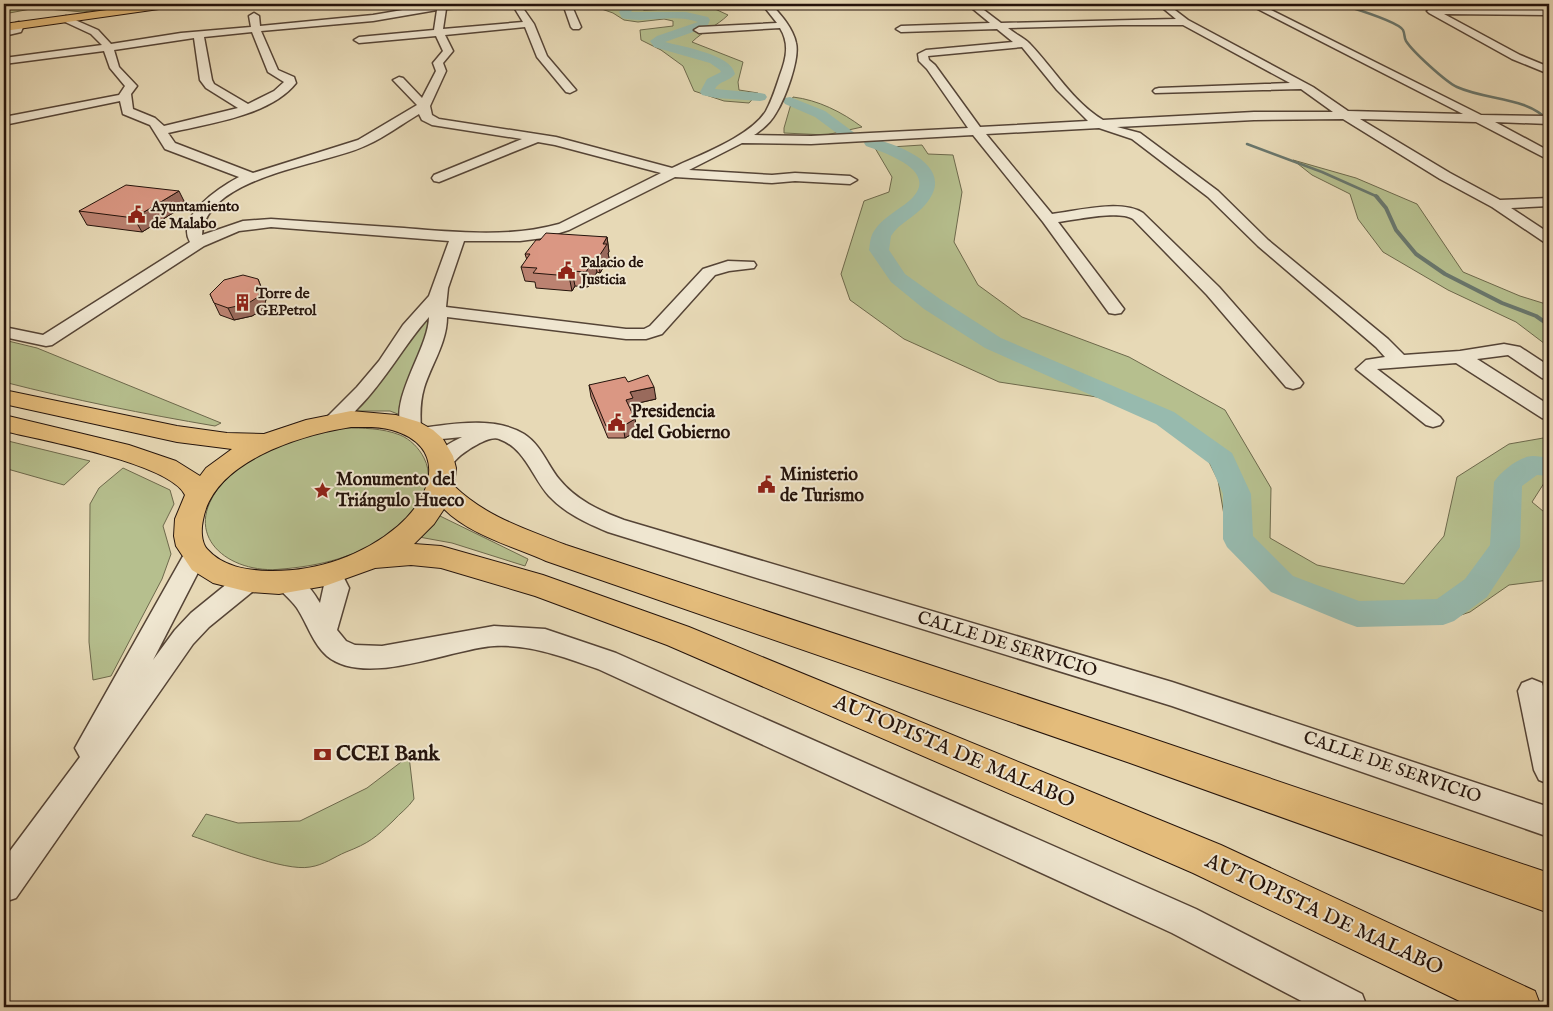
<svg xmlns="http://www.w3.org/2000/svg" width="1553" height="1011" font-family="'IM FELL English',serif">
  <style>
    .green { fill: #b6bf8e; stroke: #6d694c }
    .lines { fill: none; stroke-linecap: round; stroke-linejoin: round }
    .stream-far1 { stroke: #69776d; stroke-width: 2.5 }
    .stream { stroke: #69776d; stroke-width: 4 }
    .river { fill: #97baae; fill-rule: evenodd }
    .minor-casing { stroke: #554436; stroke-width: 3 }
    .major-casing { stroke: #24130b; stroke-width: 2 }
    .highway-casing { stroke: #24130b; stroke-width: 2 }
    .minor { fill: #efe6d0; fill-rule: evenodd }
    .major { fill: #e4bc7b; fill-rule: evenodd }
    .highway { fill: #e4bc7b; fill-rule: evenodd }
    .wall { fill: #bb8271; stroke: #24130b }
    .shaded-wall { fill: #996a5c; stroke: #24130b }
    .building { fill: #da9783; stroke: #24130b }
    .labels { text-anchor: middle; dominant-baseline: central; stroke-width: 4; stroke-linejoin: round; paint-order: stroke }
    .far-poi-label { font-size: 15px; font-weight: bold; fill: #24130b; stroke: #efe6d0; text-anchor: start }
    .poi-label { font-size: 18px; font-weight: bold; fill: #24130b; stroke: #efe6d0; text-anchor: start }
    .street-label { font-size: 18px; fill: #24130b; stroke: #efe6d0 }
    .near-street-label { font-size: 21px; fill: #24130b; stroke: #efe6d0 }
    .near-poi-label { font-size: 21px; font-weight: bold; fill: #24130b; stroke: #efe6d0; text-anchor: start }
  </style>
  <rect width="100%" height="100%" fill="#e7d9b6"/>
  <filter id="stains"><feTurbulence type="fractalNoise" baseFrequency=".004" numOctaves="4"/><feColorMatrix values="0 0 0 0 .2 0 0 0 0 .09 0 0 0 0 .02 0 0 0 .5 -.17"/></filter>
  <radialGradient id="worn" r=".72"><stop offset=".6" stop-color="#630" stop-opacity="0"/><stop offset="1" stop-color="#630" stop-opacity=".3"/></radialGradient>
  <g class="green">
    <polygon points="4,4 142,4 83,12 36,8 4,14"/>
    <path d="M595 4H649V8L715 9 728 15C717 26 703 31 692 42L743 62 738 82 739 90 758 93 749 103 724 101 694 91 683 66 661 50 641 40 640 30 673 26V21L664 19 638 22 624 20 613 13 593 6Z"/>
    <path d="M793 97C818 100 842 112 862 127L826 135 784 133V128Z"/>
    <polygon points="922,145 928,154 953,155 962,192 954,242 978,285 1022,317 1129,357 1225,410 1271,488 1270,538 1317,565 1404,584 1444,536 1457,477 1509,444 1549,437 1549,480 1546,480 1532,502 1549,516 1549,580 1509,585 1470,612 1434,624 1370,623 1277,592 1229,544 1218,480 1201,446 1160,418 1097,397 999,382 904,339 850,300 841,274 864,201 889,192 892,177 875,148"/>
    <polygon points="1293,160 1356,178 1417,204 1463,272 1520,296 1549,305 1549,347 1516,322 1448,290 1383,252 1358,219 1350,194 1312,175"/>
    <polygon points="431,309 432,323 403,416 390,411 347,411 366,400 419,319"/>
    <path d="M4 340 37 348 221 423 215 426C144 414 74 400 4 382Z"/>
    <path d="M344 428C363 428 382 428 400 435 410 439 419 448 424 458 439 487 411 516 389 533 359 557 319 566 282 569 229 575 178 535 222 484 254 449 299 435 344 428Z"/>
    <polygon points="4,440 90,461 64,485 4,468"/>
    <polygon points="123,468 170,490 174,504 163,526 171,554 162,579 111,676 93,680 89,642 90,504 99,488"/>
    <polygon points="440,516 528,559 525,566 452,543 419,537"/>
    <path d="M409 756 414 799C408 808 400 813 393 821 375 838 369 843 346 852 334 857 324 865 310 867 285 872 219 845 192 836L206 814 238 823 300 821 367 788Z"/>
  </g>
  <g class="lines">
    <g class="stream-far1">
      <path d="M1340 4C1352 8 1398 21 1403 30 1405 34 1404 38 1406 41 1413 52 1446 82 1457 87 1488 101 1525 96 1549 121"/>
      <polyline points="1247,144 1322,172 1378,197"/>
    </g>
    <polyline class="stream" points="1376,196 1386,208 1396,230 1416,254 1445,274 1502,303 1536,316 1549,325"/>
    <g class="river">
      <path d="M625 4H637L631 12H686L708 17 710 20 707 27 665 42C683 47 731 54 735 74 730 81 719 81 715 89L760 93 765 94 767 97 765 100 760 101 716 98 702 95 700 92 707 79 721 72 720 70 710 63 654 47 650 41 657 36 698 22C673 13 647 24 622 18L619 12Z"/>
      <polygon points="790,97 825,111 856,134 854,137 842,137 815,117 785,104 783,101 785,98"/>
      <path d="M872 138C902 146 958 167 925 205 915 217 899 223 891 236L889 250 905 274 940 299 1001 338 1174 412 1232 453 1251 494 1253 536 1293 576 1359 601 1437 599 1465 579 1490 545 1494 482C1501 471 1520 456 1533 456 1538 456 1544 457 1549 458V476L1537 475 1522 486 1520 547 1487 597 1454 621 1443 625 1357 627 1346 623 1271 592 1227 547 1223 539V494L1210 464 1156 424 985 348 924 309 891 282 869 250C870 244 870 237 874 231 882 218 897 211 909 201 942 172 888 154 866 146L864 143 866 140Z"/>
    </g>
    <defs>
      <g id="minor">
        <path d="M438 4H482L478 7 446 9 443 29 523 22 512 4H520L534 24 547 56 576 90 570 93 566 92 537 57 525 27 445 35 453 51 443 63 446 71 430 106 432 115 439 119 556 137 672 168C699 155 750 137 766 111 772 100 776 87 780 75 786 59 790 44 780 28L699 33 694 30 699 27 777 23 762 4H771C781 15 793 28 796 43 800 59 785 99 776 113 771 122 762 130 754 135L811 136 968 128 927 69 919 61 918 54 926 50 1013 42 997 29 901 32 896 29 901 26 990 23 967 4H976L1001 23 1176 19 1158 4H1167L1188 20 1313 87 1348 111 1463 114 1248 4H1259L1481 115 1549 116V124L1495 122 1549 151V160L1476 122 1360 119 1450 173 1500 200 1549 198V206L1511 208 1549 233V244L1544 242 1492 207 1440 179 1343 119 1254 120 1117 127 1140 133 1218 191 1268 240 1388 339 1404 355 1460 351 1504 344 1520 347 1549 366V380L1542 378 1508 355 1477 359 1549 405V420L1542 418 1456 363 1377 369 1440 417 1443 421 1440 425 1433 427 1426 425 1356 369 1366 360 1385 357 1376 347 1258 246 1208 197 1132 139 1099 128 986 134 1052 214C1077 211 1121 199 1143 213L1219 287 1300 379 1303 383 1300 387 1293 389 1286 387 1207 295 1133 219C1118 210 1076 220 1058 222L1124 309 1121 313 1115 314 1109 313 1043 222 973 135 811 144 742 143 689 170 772 175 795 173 850 176 857 180 850 184 795 181 772 183 675 177 569 230 543 238 520 241H464L448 288 446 307 626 329H644L650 326 703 269 728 261 754 262 756 265 754 268 729 271 715 275 662 334 646 339H626L447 317C447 343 431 365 424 388 420 402 420 414 421 428 453 424 494 416 524 434 541 445 547 464 559 479 576 500 600 511 624 520L1172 682 1549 807V837L1172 706 608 532C586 523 565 513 549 496 532 477 525 448 499 439 490 435 469 449 461 455 457 458 454 463 449 465 444 468 440 466 434 465L431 460C438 449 450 443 462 437L422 441 415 439 412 434 404 433C385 404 429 349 429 317 403 346 386 380 358 408 353 413 348 421 342 425 337 428 332 427 327 425L324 421 327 417 357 387 379 361 403 325 429 296 449 241 271 227 239 231 204 246 52 345 46 346 4 337V327L43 335 190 242C175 216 220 187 239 177L165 149 150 125 123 114 120 101 4 125V117L119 95 125 86 110 68 104 51 4 64V58L102 45 91 34 63 21 61 19 66 16 98 30 111 44 181 33 251 27 249 16 254 13 259 16 260 26 373 15ZM437 10 434 30 359 37 354 40 359 43 436 36 443 51 433 63 436 71 422 98 403 78 399 77 393 80 417 105 358 140 253 173 175 143 168 133C207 124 270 116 296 83L294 77 278 70 261 31 373 21ZM1121 25H1183L1290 83 1159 88 1155 89 1153 91 1155 93 1301 89 1333 112H1254L1103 120C1073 102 1054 69 1030 44 1025 38 1015 34 1008 28ZM252 32 268 72 284 82 274 91 248 104 214 84 212 80 204 37ZM194 38 200 80 206 88 238 108 164 126 155 118 133 109 131 94 137 86 119 67 114 50ZM1022 47 1057 90 1088 121 980 127 935 65 929 60 928 56ZM419 114 422 120 432 125 522 139 434 175 432 178 434 181 439 182 538 142 555 145 661 173 559 224C509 238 455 232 404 228 360 225 315 222 271 219L243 221 202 235C206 175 324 166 367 145 385 137 402 124 419 114Z"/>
        <polygon points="563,4 571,4 581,27 579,29 573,29 571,27"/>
        <polygon points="647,4 703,4 699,7 644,9 644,5"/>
        <polygon points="1432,8 1549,10 1549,14 1547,15 1444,14 1520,55 1549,67 1549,74 1512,59 1429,13 1427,11"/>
        <polygon points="19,22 24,25 21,32 4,36 4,30 14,28 16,23"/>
        <polygon points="195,546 203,549 207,555 153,660 175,630 191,613 239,574 248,572 257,574 260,581 257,588 209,627 193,644 16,898 4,902 4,859 80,757 75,748 80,739 187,549"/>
        <path d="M330 565 339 568 349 588 337 630 346 641 355 645 382 646 494 626 545 629 616 653 1196 909 1362 994 1367 1007H1313L1172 933 598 669C564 657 530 644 494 646 450 649 366 688 327 656 313 644 307 623 297 608 290 598 280 592 275 582L278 575C297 569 311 588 320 603L324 585 318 574 321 568Z"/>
        <polygon points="1532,679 1542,683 1549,706 1549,784 1539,780 1534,770 1518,691 1522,683"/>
      </g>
      <polygon id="major" points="151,4 178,4 173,7 4,31 4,24"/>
      <path id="highway" d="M4 390 177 426 227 433 264 434 306 420 351 411 396 415 419 422 433 430 443 439 453 456 456 468 454 486C486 517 526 529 566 545L1130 731 1549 873V913L1130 763 546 561C512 546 470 535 444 509L434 524 414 544 441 546 543 575 689 627 1221 845 1535 991 1541 1007H1472L1193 873 667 645 535 596 441 568 411 565 375 568 325 586 279 594 249 592 213 583 192 570 176 546 174 536 175 519 185 495C170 463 40 440 4 431V415L129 445 176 461 200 476 206 468 232 449 177 442 4 404ZM351 427C365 427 379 426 392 430 448 446 433 496 398 526 363 556 315 572 269 571 246 570 223 567 207 549 201 542 201 529 203 520 213 461 301 435 351 427Z"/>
    </defs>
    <use href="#minor" class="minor-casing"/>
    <use href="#major" class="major-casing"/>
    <use href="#highway" class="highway-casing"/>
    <use href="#minor" class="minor"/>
    <use href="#major" class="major"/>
    <use href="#highway" class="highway"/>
  </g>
  <g class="wall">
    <polygon points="186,205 142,232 87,225 79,211"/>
    <polygon points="607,237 609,252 608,253 609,258 600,273 597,272 588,287 575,286 572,291 536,288 535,282 525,281 521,267 527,260 525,254 540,240"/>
    <polygon points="263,290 266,299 264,309 252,316 234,320 220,315 210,294"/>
    <polygon points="589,385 656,399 634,404 635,410 631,411 635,419 637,431 625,438 608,438 591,397"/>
  </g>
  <g class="shaded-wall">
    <polygon points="179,191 186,205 142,232 134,218"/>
    <polygon points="607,237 609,252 608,253 609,258 600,273 598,258 603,244"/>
    <polygon points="594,258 597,272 588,287 586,272"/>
    <polygon points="572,271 575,286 572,291 569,276"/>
    <polygon points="258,279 266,299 264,309 252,316 234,320 228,308"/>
    <polygon points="654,387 656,399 634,404 635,410 628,412 626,400 630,392"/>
    <polygon points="635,419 637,431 625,438 623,426"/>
  </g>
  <g class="building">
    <polygon points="126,185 179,191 134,218 79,211"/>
    <polygon points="546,233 607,237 603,244 607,244 598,258 594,258 586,272 572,271 569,276 533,273 537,268 521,267 530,254 525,254 536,240 540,240"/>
    <polygon points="243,275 258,279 261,287 258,297 247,304 228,308 214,303 210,294 224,280"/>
    <polygon points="648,375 654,387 630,392 633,398 626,400 635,419 623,426 606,426 589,385 625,377 628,382"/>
  </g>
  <defs>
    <symbol id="civic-bare" viewBox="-9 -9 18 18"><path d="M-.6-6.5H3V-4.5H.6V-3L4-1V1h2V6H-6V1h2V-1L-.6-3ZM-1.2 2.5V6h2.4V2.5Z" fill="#8f2418" stroke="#efe6d0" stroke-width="2.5" paint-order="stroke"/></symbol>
    <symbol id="building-bare" viewBox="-9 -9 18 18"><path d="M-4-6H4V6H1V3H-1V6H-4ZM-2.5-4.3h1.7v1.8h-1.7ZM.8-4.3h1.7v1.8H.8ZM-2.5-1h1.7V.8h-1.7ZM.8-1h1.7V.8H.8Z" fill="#8f2418" stroke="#efe6d0" stroke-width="2.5" paint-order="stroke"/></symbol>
    <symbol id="sight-bare" viewBox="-9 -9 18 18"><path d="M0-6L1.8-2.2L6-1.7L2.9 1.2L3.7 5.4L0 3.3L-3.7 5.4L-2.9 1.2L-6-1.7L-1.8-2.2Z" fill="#8f2418" stroke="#efe6d0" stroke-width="2.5" paint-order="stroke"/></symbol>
    <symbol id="bank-bare" viewBox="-9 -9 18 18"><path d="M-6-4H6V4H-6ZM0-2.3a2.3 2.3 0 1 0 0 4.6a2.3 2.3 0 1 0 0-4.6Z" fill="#8f2418" stroke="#efe6d0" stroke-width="2.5" paint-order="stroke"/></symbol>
  </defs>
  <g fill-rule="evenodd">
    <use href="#civic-bare" x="124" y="202" width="25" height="25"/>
    <use href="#civic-bare" x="554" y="258" width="25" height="25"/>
    <use href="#building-bare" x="230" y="290" width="25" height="25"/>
    <use href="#civic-bare" x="604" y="410" width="25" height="25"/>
    <use href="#civic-bare" x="754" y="472" width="25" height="25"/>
    <use href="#sight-bare" x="310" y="478" width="25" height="25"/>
    <use href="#bank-bare" x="310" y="742" width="25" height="25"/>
  </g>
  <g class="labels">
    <g class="far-poi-label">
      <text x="151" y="206">Ayuntamiento<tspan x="151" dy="17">de Malabo</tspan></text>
      <text x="581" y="262">Palacio de<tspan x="581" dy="17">Justicia</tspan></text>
      <text x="256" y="293">Torre de<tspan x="256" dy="17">GEPetrol</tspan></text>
    </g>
    <g class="poi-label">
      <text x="631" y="412">Presidencia<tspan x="631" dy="21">del Gobierno</tspan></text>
      <text x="780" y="475">Ministerio<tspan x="780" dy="21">de Turismo</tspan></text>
      <text x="336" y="480">Monumento del<tspan x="336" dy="21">Triángulo Hueco</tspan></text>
    </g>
    <g class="street-label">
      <text transform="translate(1007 645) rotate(17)">CALLE DE SERVICIO</text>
      <text transform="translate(1392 768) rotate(19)">CALLE DE SERVICIO</text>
    </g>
    <g class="near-street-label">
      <text transform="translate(954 752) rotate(23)">AUTOPISTA DE MALABO</text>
      <text transform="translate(1324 915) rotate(25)">AUTOPISTA DE MALABO</text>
    </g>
    <g class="near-poi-label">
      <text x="336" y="754">CCEI Bank</text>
    </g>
  </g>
  <rect width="1553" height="1011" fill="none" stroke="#e7d9b6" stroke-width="20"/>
  <rect x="5" y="5" width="1543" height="1001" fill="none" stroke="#24130b" stroke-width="2.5"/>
  <rect x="10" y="10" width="1533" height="991" fill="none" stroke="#24130b"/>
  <rect width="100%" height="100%" filter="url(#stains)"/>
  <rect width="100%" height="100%" fill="url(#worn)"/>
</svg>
